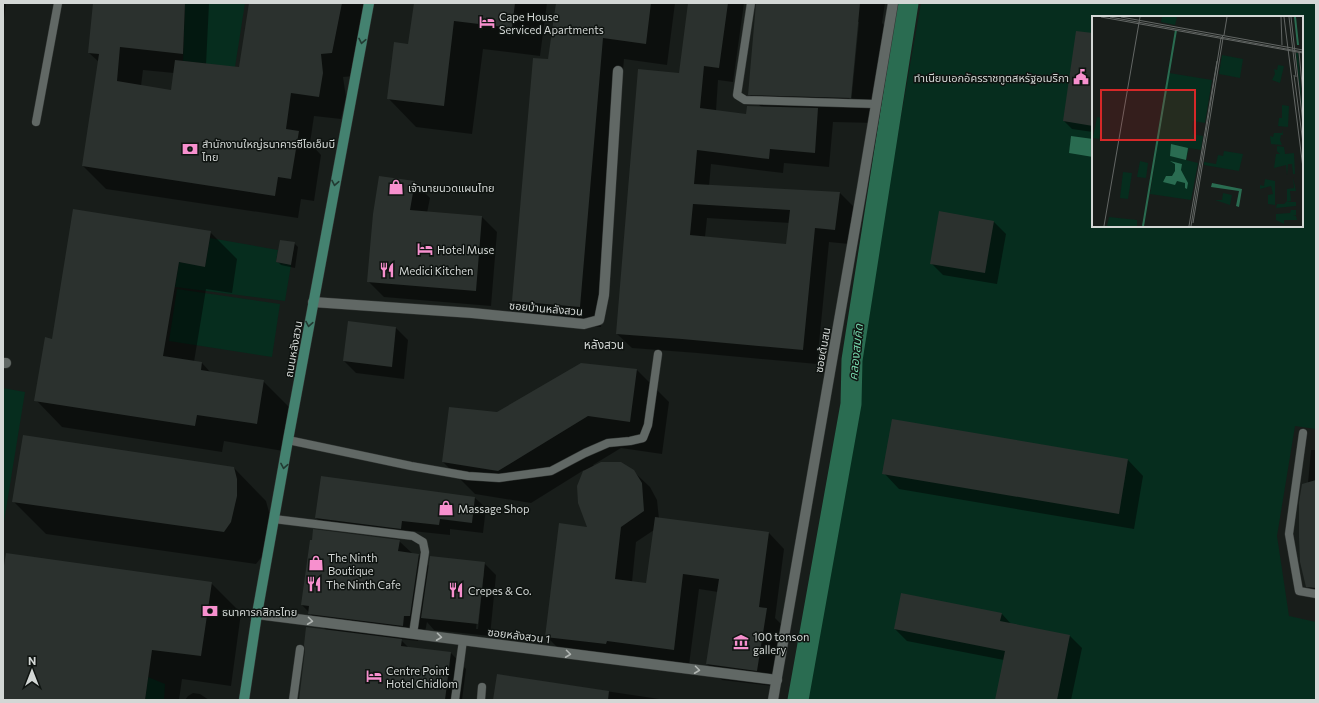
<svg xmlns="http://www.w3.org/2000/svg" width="1319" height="703" font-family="Commissioner,'Noto Sans Thai',sans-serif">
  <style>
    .green { fill: #062d1e; fill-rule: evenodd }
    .water { fill: #2a6c51 }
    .shadow { fill: #0007; fill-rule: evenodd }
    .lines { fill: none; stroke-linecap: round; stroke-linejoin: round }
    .canal { stroke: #2a6c51; stroke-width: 21 }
    .building { fill: #2b312e; fill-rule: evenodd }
    .lane-casing { stroke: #323634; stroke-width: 9 }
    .street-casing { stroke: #323634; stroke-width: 11 }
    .secondary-casing { stroke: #323634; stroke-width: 11 }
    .lane { stroke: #616865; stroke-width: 8 }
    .street { stroke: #616865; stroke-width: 10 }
    .secondary { stroke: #448270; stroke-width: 10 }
    .oneway { stroke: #223a32 }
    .oneway2 { stroke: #b1b6b3 }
    .labels { text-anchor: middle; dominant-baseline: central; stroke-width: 3; stroke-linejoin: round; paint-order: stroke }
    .poi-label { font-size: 11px; fill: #d3d7d5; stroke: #0f1411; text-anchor: start }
    .street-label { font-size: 11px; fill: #d3d7d5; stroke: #0f1411 }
    .neighbourhood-label { font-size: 12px; fill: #d3d7d5; stroke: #0f1411 }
    .water-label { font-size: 12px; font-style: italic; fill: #75d5ab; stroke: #0f1411 }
    .inset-river { fill: none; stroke: #2a6c51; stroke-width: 2 }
    .inset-road { fill: none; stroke: #636765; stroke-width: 1 }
    .view { fill: #d62828; fill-opacity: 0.15; stroke: #d62828; stroke-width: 2 }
    .inset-edge { fill: none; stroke: #d3d7d5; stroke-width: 2 }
  </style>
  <rect width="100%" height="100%" fill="#181d1a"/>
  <g class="green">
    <polygon points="185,3 245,3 235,67 183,61"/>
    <path d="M921 3H1316V429L1295 426 1277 536 1289 616 1316 622V700H806L859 355ZM1093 17H1302V226H1093Z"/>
    <polygon points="210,238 278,250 276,262 291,265 285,301 175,287 179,262 205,266"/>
    <polygon points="177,289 280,304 272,357 169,341"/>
    <polygon points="3,388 25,392 3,528"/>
    <polygon points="148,677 165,684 164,700 145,700"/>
  </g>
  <polygon class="water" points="1071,136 1093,139 1093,157 1069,153"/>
  <g class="shadow">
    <polygon points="3,3 6,3 3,26"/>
    <path d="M94 3H209L206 65 240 69 251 3H369L355 76 343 77 346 97 341 119 314 116 310 143 321 155 314 201 301 199 298 218 106 189 83 166 99 62 89 53ZM143 70 174 73 172 91 141 86Z"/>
    <polygon points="415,3 547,3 540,56 483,49 472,134 416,127 388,98 409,45"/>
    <polygon points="557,3 675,3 667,65 624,59 601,327 534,321 513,300"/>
    <path d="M689 3H744L733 82 718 80 716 111 747 115 761 107 749 94 757 3H885L882 23 885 26 876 123 833 122 829 167 784 163 783 173 711 164 709 186 840 193 854 207 849 244 829 242 817 364 697 353 632 348 617 334 680 74ZM857 22H859L851 103H849ZM707 218 790 223 787 245 705 237Z"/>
    <polygon points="1093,34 1093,132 1072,129 1064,121"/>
    <polygon points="414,182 430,198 427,213 482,217 497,232 491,306 384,297 369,282"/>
    <polygon points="994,222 1006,234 997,284 943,275 931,263"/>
    <polygon points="210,232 237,259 232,293 206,289 194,362 202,363 211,373 263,381 290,408 283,451 224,441 222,452 62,427 36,400 53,340"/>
    <polygon points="294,243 298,247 295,268 281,265 277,261"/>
    <polygon points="396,328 408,340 404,379 356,373 344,361"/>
    <path d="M637 370 669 402 662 454 621 448 593 465 594 466 633 471 650 487 657 500 659 519 769 533 784 549 775 618 782 625 773 686 722 680 707 664 718 592 699 589 689 665 562 652 546 636 588 528 578 486 584 470 531 503 475 494 443 462 498 413ZM654 530 647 584 632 582 636 542Z"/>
    <polygon points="1311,450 1316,450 1316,595 1307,586 1308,483"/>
    <polygon points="1128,460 1143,476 1134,529 899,489 884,473"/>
    <polygon points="234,468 266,501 269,512 269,529 264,554 256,564 46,534 13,501"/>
    <polygon points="475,498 486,508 483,533 450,529 450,535 412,531 412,539 327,529 316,518"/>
    <path d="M399 541 413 554 419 555 429 566 484 563 496 575 490 636 434 630 427 622 425 632 419 631 418 641 400 639 409 648 451 653 466 669 462 700H299L326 630 302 605ZM482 572H484L478 629H476Z"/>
    <polygon points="3,579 211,583 241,613 231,686 182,679 179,700 3,700"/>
    <polygon points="1002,614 1012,625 1070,636 1082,648 1071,700 997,700 1004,660 907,641 895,629"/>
    <polygon points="498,675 666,700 494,700"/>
    <polygon points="193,693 200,694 209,700 185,700 188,696"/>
  </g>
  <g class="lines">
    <polyline class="canal" points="798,700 851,404 852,360 908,3"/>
  </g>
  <g class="building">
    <polygon points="93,3 185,3 183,54 120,47 117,81 171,90 175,60 239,67 249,3 342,3 332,53 321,54 323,73 319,97 291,93 286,129 299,131 291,179 278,177 275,196 82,166 99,54 88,53"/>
    <polygon points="414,3 515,3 512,28 454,21 444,106 387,99 394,42 408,44"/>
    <polygon points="556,3 651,3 646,44 603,38 580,307 512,301 533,58 548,59"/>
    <path d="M688 3H728L719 68 704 66 700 108 746 114 747 106 818 108 815 153 770 149 769 159 697 150 694 184 840 192 835 230 815 228 803 350 682 339 616 334 638 69 679 73ZM693 204 790 210 786 244 690 235Z"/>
    <polygon points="756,3 860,3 851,98 748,95"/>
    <polygon points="1076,31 1093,33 1093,126 1063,121"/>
    <polygon points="379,176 415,181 410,210 482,216 476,291 367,282 373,214"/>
    <polygon points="73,209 211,231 205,267 179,262 163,356 202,362 201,370 264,380 257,424 197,415 195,426 34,401 45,337 52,339"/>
    <polygon points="939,211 994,221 985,273 930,264"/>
    <polygon points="280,240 295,242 291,265 276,262"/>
    <polygon points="348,321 396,327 392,367 343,361"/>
    <polygon points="581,363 637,369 630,422 588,416 498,471 442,462 449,407 497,412"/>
    <polygon points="892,419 1128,459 1119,514 882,474"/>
    <polygon points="23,435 234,467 237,479 237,496 231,522 224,532 12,502"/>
    <polygon points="601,462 621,462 634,470 642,483 644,511 621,527 615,579 646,583 655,517 769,532 759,607 767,608 757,671 706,664 719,579 683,574 674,650 607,641 606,644 545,637 559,523 587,527 578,503 577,486 583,471"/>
    <polygon points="321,476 475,497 472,523 440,519 439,525 402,521 401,529 315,518"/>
    <polygon points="1316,480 1316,588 1306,587 1300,562 1299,538 1299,502 1302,484"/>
    <polygon points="313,529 400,540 398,551 419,554 410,616 404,616 403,626 308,614 309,606 301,605 310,540 312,540"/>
    <polygon points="6,553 212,582 201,656 152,650 145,700 3,700 3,572"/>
    <polygon points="430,556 485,562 478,624 421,618"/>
    <polygon points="901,593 1002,613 1000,621 1070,635 1057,700 995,700 1005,651 894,629"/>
    <polygon points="306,627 402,639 401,646 451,652 445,700 299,700 305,650 304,645"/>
    <polygon points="497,674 609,691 608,700 493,700"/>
  </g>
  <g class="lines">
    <defs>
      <g id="lane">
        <polyline points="751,3 737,95 745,100 875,104"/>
        <polyline points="36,122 58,3"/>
        <polyline points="1303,433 1289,534 1299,591 1316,594"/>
        <polyline points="288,440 411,466 468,476 499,478 551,471 585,453 608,443 630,441 643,438 648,425 658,354"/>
        <polyline points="274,519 413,536 423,542 425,552 413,634"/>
        <polyline points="293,700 300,649"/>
        <polyline points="455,700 463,640"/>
        <polyline points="481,700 482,687"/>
      </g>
      <g id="street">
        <polyline points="313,302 472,313 584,324 599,320 604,295 618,71"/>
        <polyline points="3,363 6,363"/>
        <polyline points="257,614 777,680"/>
        <polyline points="773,700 862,188 893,3"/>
      </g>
      <polyline id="secondary" points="244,700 257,614 288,440 369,3"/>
    </defs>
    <use href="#lane" class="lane-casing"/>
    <use href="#street" class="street-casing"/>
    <use href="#secondary" class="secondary-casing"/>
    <use href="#lane" class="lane"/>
    <use href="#street" class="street"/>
    <use href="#secondary" class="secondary"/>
  </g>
  <defs><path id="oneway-chevron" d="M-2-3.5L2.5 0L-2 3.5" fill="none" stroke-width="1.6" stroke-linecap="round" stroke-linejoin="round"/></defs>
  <g class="oneway">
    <use href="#oneway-chevron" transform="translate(362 41) rotate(101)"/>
    <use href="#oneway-chevron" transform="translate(335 183) rotate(101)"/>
    <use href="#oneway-chevron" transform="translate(309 324) rotate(100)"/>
    <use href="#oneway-chevron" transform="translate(284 466) rotate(100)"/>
  </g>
  <g class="oneway2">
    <use href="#oneway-chevron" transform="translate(310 621) rotate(7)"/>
    <use href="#oneway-chevron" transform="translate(439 637) rotate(7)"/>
    <use href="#oneway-chevron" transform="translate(568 654) rotate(7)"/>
    <use href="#oneway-chevron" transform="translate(697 670) rotate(7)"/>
  </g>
  <defs>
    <symbol id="hotel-bare" viewBox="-9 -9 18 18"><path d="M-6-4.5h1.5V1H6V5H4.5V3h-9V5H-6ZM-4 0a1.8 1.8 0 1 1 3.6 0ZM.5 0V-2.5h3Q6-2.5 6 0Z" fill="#f790ce" stroke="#0f1411" stroke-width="2.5" paint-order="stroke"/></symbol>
    <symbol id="civic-bare" viewBox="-9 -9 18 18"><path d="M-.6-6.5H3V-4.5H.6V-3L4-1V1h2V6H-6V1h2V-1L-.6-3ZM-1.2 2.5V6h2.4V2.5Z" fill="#f790ce" stroke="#0f1411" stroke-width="2.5" paint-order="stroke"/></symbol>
    <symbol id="bank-bare" viewBox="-9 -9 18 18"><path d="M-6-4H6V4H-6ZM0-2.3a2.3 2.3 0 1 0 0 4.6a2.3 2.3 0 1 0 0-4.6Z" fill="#f790ce" stroke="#0f1411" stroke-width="2.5" paint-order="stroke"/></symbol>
    <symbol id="shop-bare" viewBox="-9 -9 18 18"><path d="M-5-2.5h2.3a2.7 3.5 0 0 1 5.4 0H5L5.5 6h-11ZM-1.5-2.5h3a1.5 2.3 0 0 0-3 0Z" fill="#f790ce" stroke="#0f1411" stroke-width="2.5" paint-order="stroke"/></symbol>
    <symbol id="restaurant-bare" viewBox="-9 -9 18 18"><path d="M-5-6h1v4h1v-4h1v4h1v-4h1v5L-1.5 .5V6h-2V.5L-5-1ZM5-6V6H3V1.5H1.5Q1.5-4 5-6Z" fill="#f790ce" stroke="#0f1411" stroke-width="2.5" paint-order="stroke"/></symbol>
    <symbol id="museum-bare" viewBox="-9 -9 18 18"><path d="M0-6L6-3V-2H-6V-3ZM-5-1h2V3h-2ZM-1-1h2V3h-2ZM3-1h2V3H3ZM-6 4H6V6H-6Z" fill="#f790ce" stroke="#0f1411" stroke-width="2.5" paint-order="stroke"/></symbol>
  </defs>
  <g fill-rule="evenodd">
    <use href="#hotel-bare" x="476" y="11" width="22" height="22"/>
    <use href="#civic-bare" x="1070" y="66" width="22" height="22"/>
    <use href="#bank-bare" x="179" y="138" width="22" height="22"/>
    <use href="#shop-bare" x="385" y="176" width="22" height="22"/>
    <use href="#hotel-bare" x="414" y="238" width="22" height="22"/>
    <use href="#restaurant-bare" x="376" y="259" width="22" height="22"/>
    <use href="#shop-bare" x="435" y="497" width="22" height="22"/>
    <use href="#shop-bare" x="305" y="552" width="22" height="22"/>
    <use href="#restaurant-bare" x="303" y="573" width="22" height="22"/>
    <use href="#restaurant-bare" x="445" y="579" width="22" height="22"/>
    <use href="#bank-bare" x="199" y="600" width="22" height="22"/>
    <use href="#museum-bare" x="730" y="631" width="22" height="22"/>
    <use href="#hotel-bare" x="363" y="665" width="22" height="22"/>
  </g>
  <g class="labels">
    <g class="poi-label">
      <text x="499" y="16">Cape House<tspan x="499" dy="13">Serviced Apartments</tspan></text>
      <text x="1069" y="77" text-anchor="end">ทำเนียบเอกอัครราชทูตสหรัฐอเมริกา</text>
      <text x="202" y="143">สำนักงานใหญ่ธนาคารซีไอเอ็มบี<tspan x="202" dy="13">ไทย</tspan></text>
      <text x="408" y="187">เจ้านายนวดแผนไทย</text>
      <text x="437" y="249">Hotel Muse</text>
      <text x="399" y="270">Medici Kitchen</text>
      <text x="458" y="508">Massage Shop</text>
      <text x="328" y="557">The Ninth<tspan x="328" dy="13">Boutique</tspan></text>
      <text x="326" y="584">The Ninth Cafe</text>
      <text x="468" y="590">Crepes &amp; Co.</text>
      <text x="222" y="611">ธนาคารกสิกรไทย</text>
      <text x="753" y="636">100 tonson<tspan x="753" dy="13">gallery</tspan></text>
      <text x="386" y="670">Centre Point<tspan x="386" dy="13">Hotel Chidlom</tspan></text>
    </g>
    <g class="street-label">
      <text transform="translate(546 308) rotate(5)">ซอยบ้านหลังสวน</text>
      <text transform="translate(293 349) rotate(-80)">ถนนหลังสวน</text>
      <text transform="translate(822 350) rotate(-80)">ซอยต้นสน</text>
      <text transform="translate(519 635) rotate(7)">ซอยหลังสวน 1</text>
    </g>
    <g class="neighbourhood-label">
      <text x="604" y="344">หลังสวน</text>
    </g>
    <g class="water-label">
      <text transform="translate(855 352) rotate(-84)">คลองสมคิด</text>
    </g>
  </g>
  <g transform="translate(1092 16)">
    <rect width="211" height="211" fill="#181d1a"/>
    <path d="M70 1H85L83 9 69 6ZM204 37H206L211 101ZM130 39 151 43 148 62 127 58ZM186 49 192 50 188 67 180 64 183 58 182 53 185 54ZM77 57 120 64 113 107 101 105 100 112 101 118 111 120 109 134 97 132 94 144 106 147 99 184 58 178ZM190 89 197 90 196 111 186 110 187 102H190ZM5 101 11 102 7 123 1 122ZM190 113 191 119H189L188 124 190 129 179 128 178 120 181 121 182 117H190ZM185 130 192 131 193 138 202 137 203 158H201L200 148H196L195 159 194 149 182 152 184 138H188L185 135ZM132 135 151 138 147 155 112 149V146L124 148 126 139 131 140ZM48 145 56 147 54 162 45 161ZM31 156 40 157 36 183 28 182ZM201 161 204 175H198L199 185 195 186H204V190L184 192 185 188H192L195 185V173L202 172ZM173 163 183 165V189L176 188V179L181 178 179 170 168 173V169L172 170ZM131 177 140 179 138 189 123 184H130ZM199 194H204V199H201L204 200 205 204H192V208L184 204V198L198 197ZM17 201 45 204V210H15Z" fill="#062d1e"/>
    <path d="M79 128 96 132 94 144 78 140ZM78 145 90 148 89 154 96 167 95 173 93 172V167L85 165 83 169 71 166 74 160H80L83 155V148ZM120 167 150 173 147 191 144 190 147 175 119 171Z" fill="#2a6c51"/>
    <path class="inset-river" d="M203 1 206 29M51 210 84 14"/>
    <path class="inset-road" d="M9 1 211 37M18 1 211 36M29 1 211 34M189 1 190 29M192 1 211 152M197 1 204 61M199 1 211 108M132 19 135 1M207 36 211 78M202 59 211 127M101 207 131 22M12 210 48 1M97 210 125 45M99 210 129 22 132 19"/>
    <path class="view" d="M9 74H103V124H9Z"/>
    <rect width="211" height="211" class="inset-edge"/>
  </g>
  <rect width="1319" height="703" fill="none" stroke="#d3d7d5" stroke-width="8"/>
  <g transform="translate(32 671)" stroke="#0f1411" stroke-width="3" paint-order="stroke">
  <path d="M0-3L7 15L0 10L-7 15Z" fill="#d3d7d5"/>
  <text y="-6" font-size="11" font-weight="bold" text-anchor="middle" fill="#d3d7d5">N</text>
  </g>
</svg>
